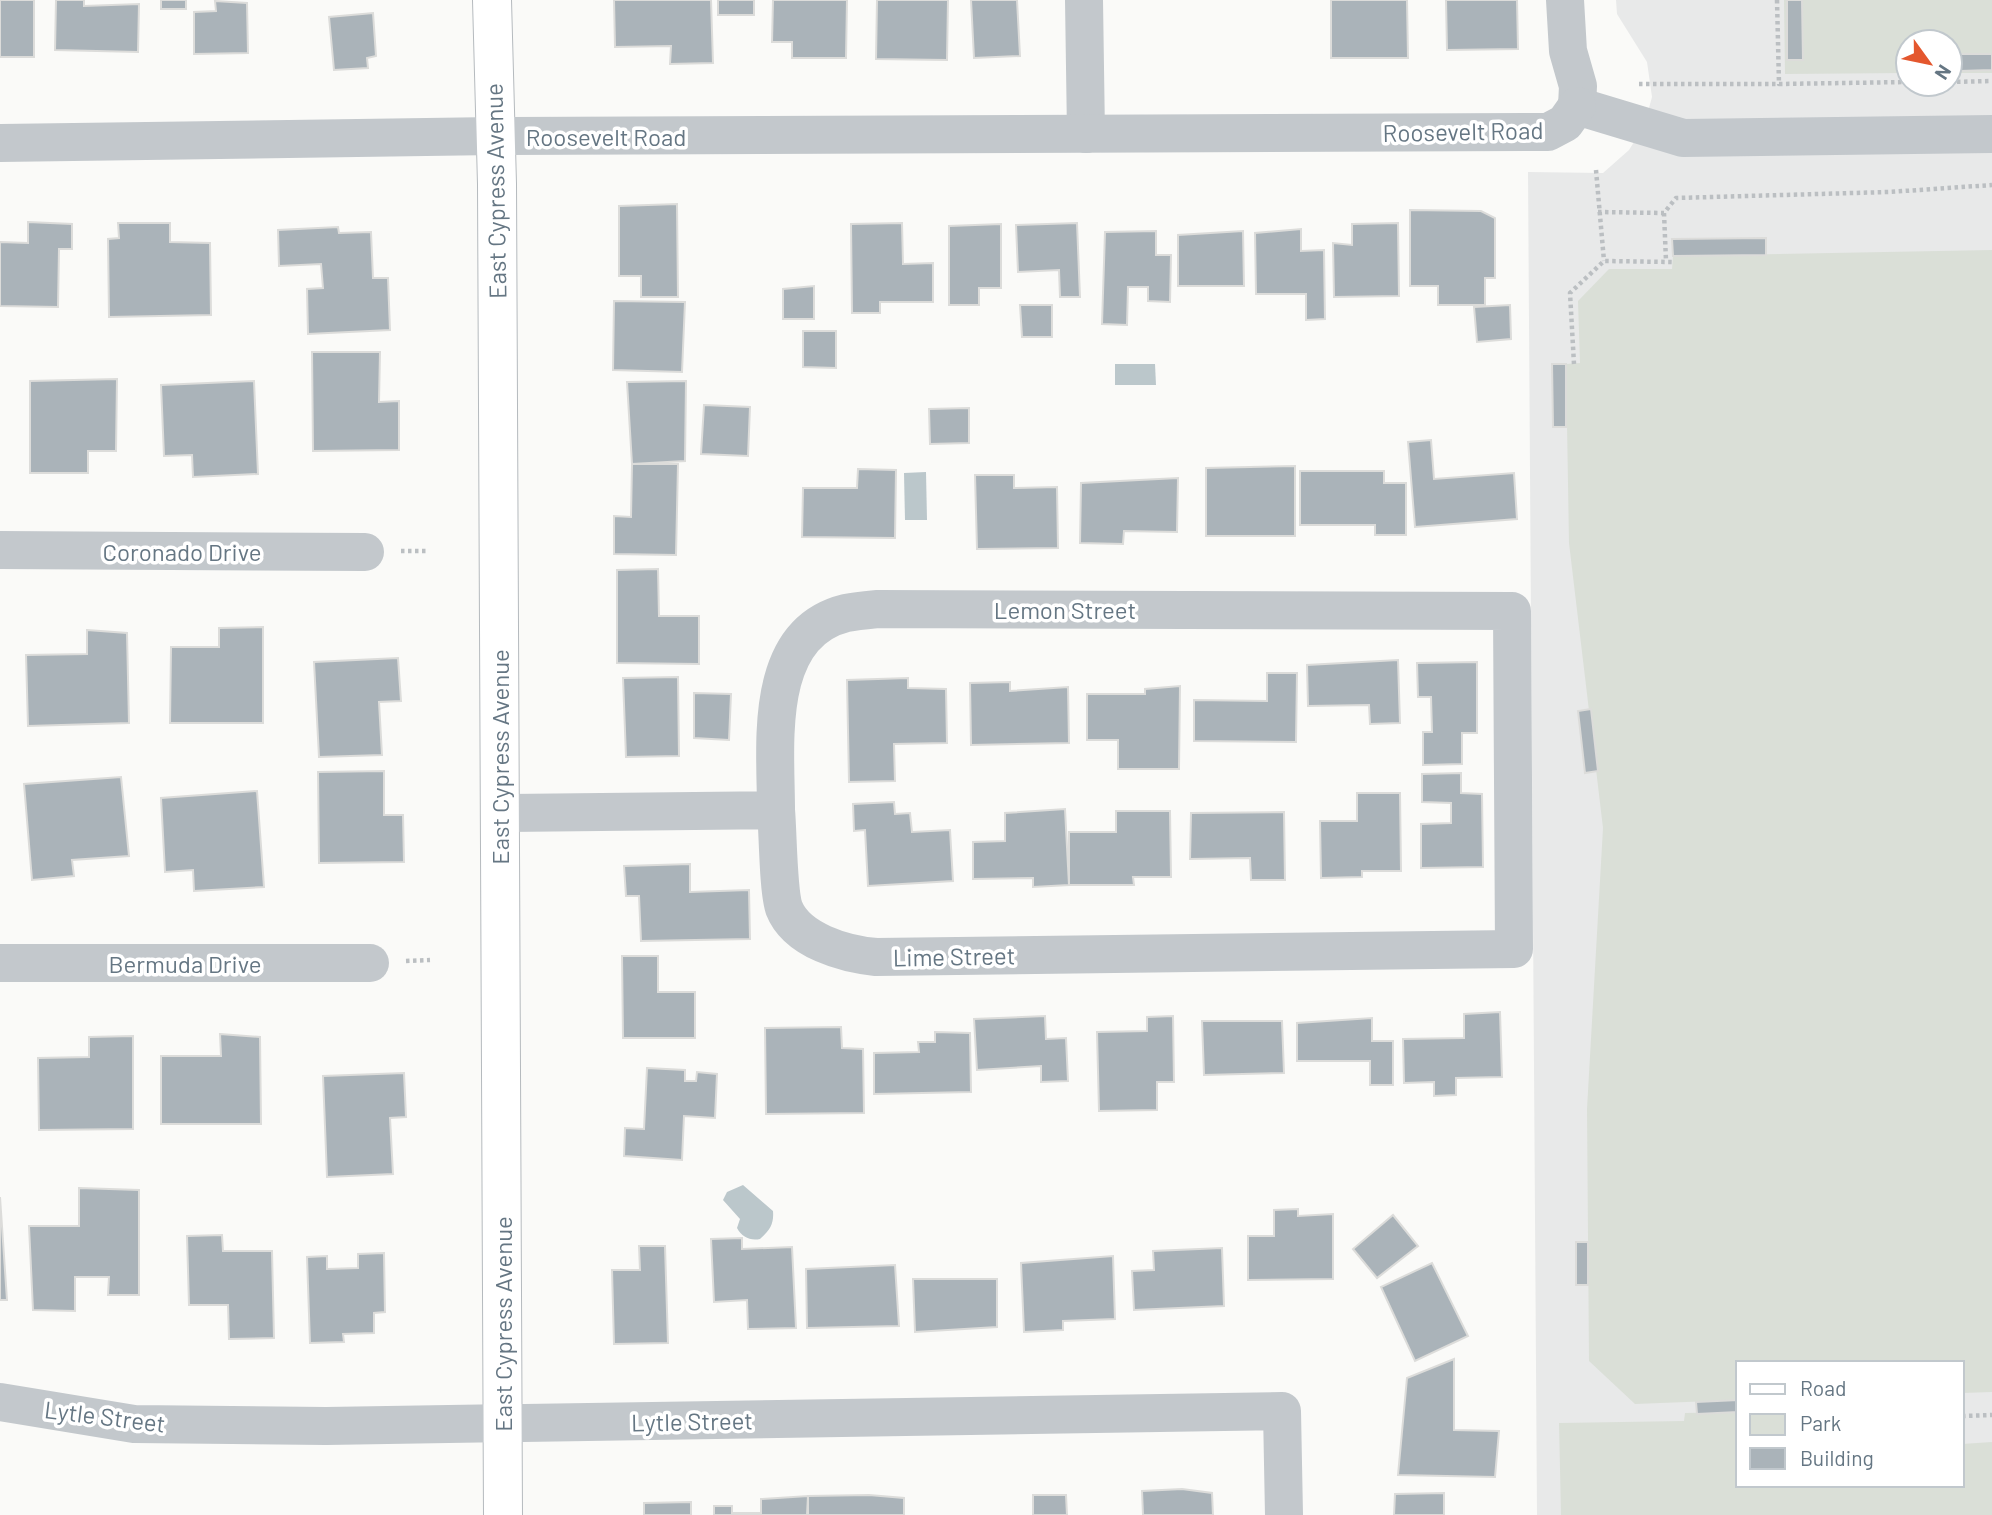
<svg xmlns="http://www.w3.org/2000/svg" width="1992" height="1515" font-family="Barlow,sans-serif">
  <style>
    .built { fill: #e8e9e9; fill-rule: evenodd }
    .green { fill: #dadfd7 }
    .water { fill: #bbc7cb }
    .building { fill: #aab3b9; stroke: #dcdcda; stroke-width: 2 }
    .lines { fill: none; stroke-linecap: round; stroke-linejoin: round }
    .major-casing { stroke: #b5babe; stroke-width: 40 }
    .path { stroke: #bbbfc2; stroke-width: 4.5; stroke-dasharray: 3.5 3.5; stroke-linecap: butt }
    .minor { stroke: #c3c8cc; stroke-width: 38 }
    .major { stroke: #fff; stroke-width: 38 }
    .labels { text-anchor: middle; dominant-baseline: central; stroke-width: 7; stroke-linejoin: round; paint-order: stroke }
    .street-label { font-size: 24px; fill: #657683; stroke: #fff }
  </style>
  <rect width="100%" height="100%" fill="#fafaf8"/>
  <path class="built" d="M1616 0H1992V1515H1537L1528 172 1603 173 1629 150 1644 126 1652 97 1647 62 1617 14ZM1908 42H1950V84H1908ZM1738 1363H1962V1485H1738Z"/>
  <g class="green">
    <polygon points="1784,0 1992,0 1992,73 1950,73 1950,42 1908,42 1908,73 1785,74"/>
    <polygon points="1992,250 1992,1392 1962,1393 1962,1363 1738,1363 1738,1400 1635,1404 1589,1361 1587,1109 1603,828 1569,543 1566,364 1580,363 1578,301 1609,269 1672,269 1673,256"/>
    <polygon points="1738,1412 1738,1485 1962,1485 1962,1444 1992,1442 1992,1515 1561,1515 1559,1423 1684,1421 1685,1413"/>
  </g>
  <g class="water">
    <polygon points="1115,364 1155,364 1156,385 1115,385"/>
    <polygon points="926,472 927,520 905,520 904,473"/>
    <path d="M743 1185 773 1211C774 1224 770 1230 760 1239 750 1241 742 1237 737 1228L740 1219 723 1200 727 1192Z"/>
  </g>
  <g class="building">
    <rect x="0" y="0" width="34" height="57"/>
    <polygon points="56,0 84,0 84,6 139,4 138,52 55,50"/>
    <rect x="161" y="0" width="25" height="9"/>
    <polygon points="614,0 711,0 713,63 670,64 671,46 615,47"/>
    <rect x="718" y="0" width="36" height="15"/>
    <polygon points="773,0 847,0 846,58 792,58 792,42 772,42"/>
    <polygon points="877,0 948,0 947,60 876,59"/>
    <polygon points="971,0 1017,0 1020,56 974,58"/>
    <polygon points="1331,0 1407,0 1408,58 1331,58"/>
    <polygon points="1446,0 1517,0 1518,49 1447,50"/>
    <polygon points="1787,0 1802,0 1803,60 1787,60"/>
    <polygon points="215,1 247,3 248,53 194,54 194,12 216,11"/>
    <polygon points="373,13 376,56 367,58 368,68 334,70 329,17"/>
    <polygon points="1959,54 1992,54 1992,70 1960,71"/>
    <polygon points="677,204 678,297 641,297 641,276 619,276 619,206"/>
    <polygon points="1410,210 1481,211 1495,218 1495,278 1485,278 1485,305 1438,305 1438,286 1410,286"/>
    <polygon points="28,222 72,224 72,249 59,249 58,307 0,306 0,242 28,243"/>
    <polygon points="118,223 170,223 170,242 210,243 211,315 109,317 108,239 119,238"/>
    <polygon points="902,223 903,264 933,263 933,302 880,302 880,313 852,313 851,224"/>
    <polygon points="1077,223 1080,297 1060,297 1059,270 1018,272 1016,225"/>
    <polygon points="1398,223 1399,296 1334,297 1333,243 1352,245 1352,224"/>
    <polygon points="1001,224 1001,288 979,288 979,305 949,305 949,226"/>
    <polygon points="338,227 339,233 371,232 373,278 388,278 390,330 308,334 307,289 323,288 321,264 279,266 278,230"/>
    <polygon points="1301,229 1301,251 1324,250 1325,319 1306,320 1306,294 1256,294 1255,233"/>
    <polygon points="1156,231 1156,255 1171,255 1170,302 1148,301 1148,287 1128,287 1127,325 1102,324 1105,232"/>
    <polygon points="1243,231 1244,286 1178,286 1178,235"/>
    <polygon points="1766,238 1766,255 1673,256 1672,239"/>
    <polygon points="814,286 814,319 783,319 783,289"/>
    <polygon points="614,301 685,302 682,372 613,370"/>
    <polygon points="1020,305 1052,305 1052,337 1022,337"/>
    <polygon points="1510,305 1511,339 1477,342 1474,307"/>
    <polygon points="803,331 836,331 836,368 803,367"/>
    <polygon points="312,352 380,352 379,402 399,401 399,450 313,451"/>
    <polygon points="1552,364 1566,364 1566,427 1553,427"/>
    <polygon points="117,379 116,451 88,451 88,473 30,473 30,381"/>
    <polygon points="254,381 258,474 193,477 192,455 164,456 161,385"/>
    <polygon points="686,381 685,461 632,464 627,382"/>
    <polygon points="704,405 750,407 748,456 701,454"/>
    <polygon points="969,408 969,443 930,444 929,409"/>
    <polygon points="1431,440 1434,479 1514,473 1517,519 1415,527 1408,442"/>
    <polygon points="632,464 678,464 676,555 614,554 614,516 631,517"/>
    <polygon points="1295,466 1295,536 1206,536 1206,468"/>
    <polygon points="858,469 896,470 895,538 802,537 803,488 857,488"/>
    <polygon points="1300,471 1384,471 1384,483 1406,483 1406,535 1375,535 1375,525 1300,525"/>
    <polygon points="975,475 1014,475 1014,488 1057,487 1058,548 977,549"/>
    <polygon points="1178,478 1177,532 1124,531 1123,544 1080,543 1081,483"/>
    <polygon points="658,569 659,616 699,616 699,664 617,663 617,570"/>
    <polygon points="263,627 263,723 170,723 171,647 219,647 219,628"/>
    <polygon points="87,630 127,633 129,723 28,726 26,655 87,654"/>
    <polygon points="398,658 401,701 379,702 382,755 319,757 314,662"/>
    <polygon points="1398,660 1400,723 1370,724 1369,705 1308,706 1307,665"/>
    <polygon points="1477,662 1477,733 1462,733 1462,764 1423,765 1423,732 1432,732 1431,697 1418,697 1417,663"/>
    <polygon points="1267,673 1297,673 1296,742 1194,741 1194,700 1267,701"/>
    <polygon points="678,677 679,756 626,757 623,678"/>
    <polygon points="908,678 908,688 946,689 947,743 894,744 895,781 849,782 847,680"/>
    <polygon points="1010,682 1010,691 1068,687 1069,743 971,745 970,683"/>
    <polygon points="1180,686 1179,769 1118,769 1118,740 1087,740 1087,694 1145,694 1145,689"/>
    <polygon points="694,693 731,694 729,740 694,738"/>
    <polygon points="1591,709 1598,771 1585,773 1578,711"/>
    <polygon points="384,771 384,815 403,815 404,862 319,863 318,772"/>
    <polygon points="1461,773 1461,793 1482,794 1483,867 1421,868 1421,824 1451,823 1451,803 1422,802 1422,774"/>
    <polygon points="121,777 129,856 72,860 74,876 32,880 24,784"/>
    <polygon points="257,791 264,887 194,891 193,870 165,872 161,798"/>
    <polygon points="1357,793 1400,793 1401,871 1362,871 1362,877 1321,878 1320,821 1357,821"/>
    <polygon points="894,802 895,814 910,813 912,832 950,830 953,881 868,886 865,830 854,831 853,804"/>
    <polygon points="1065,809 1069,885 1033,887 1033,878 973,879 973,842 1005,841 1005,813"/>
    <polygon points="1116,811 1170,811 1171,877 1133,877 1134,885 1069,885 1069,832 1116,832"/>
    <polygon points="1284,812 1285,880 1251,880 1250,858 1190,859 1191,813"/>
    <polygon points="690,864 690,892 749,890 750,939 641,941 639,896 626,896 624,866"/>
    <polygon points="622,956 658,956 658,992 695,992 695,1038 623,1038"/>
    <polygon points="1500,1012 1502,1077 1456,1078 1456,1095 1434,1096 1434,1082 1404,1083 1403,1039 1464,1038 1464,1014"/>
    <polygon points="1045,1016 1046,1039 1066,1038 1068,1081 1041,1082 1041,1066 977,1070 974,1019"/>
    <polygon points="1173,1016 1174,1082 1157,1082 1157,1110 1099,1111 1097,1032 1147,1031 1147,1017"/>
    <polygon points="1372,1018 1372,1041 1393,1041 1393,1085 1370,1085 1370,1061 1297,1061 1297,1023"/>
    <polygon points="1202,1021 1282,1021 1284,1073 1204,1075"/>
    <polygon points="841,1027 842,1048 863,1049 864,1113 766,1114 765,1028"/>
    <polygon points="935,1032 970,1033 971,1092 874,1094 874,1053 919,1052 918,1042 935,1042"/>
    <polygon points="220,1034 260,1037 261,1124 161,1124 161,1056 221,1056"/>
    <polygon points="133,1036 133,1129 39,1130 38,1058 89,1057 89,1037"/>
    <polygon points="647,1068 685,1070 685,1081 696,1081 697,1072 717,1074 715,1118 684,1116 682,1160 624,1156 625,1128 644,1129"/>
    <polygon points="404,1073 406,1117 390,1118 393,1174 327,1177 323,1076"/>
    <polygon points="79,1188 139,1190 139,1295 108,1295 109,1277 75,1277 75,1311 33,1310 29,1226 79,1226"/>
    <polygon points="0,1197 7,1300 0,1300"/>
    <polygon points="1298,1209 1298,1216 1333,1214 1333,1279 1248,1280 1248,1236 1274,1236 1274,1210"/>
    <polygon points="1393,1215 1418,1246 1377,1278 1353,1249"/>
    <polygon points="222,1235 223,1251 272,1251 274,1338 229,1339 228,1305 189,1305 187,1236"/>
    <polygon points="742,1238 742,1249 792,1247 796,1328 748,1329 747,1300 714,1302 711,1239"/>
    <rect x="1576" y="1242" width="12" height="43"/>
    <polygon points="639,1246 665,1246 668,1343 614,1344 612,1270 640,1270"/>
    <polygon points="1222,1248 1224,1306 1134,1310 1132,1271 1154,1270 1153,1251"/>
    <polygon points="384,1253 385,1312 374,1313 374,1333 343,1334 344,1342 310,1343 307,1257 327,1256 327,1269 358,1268 358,1254"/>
    <polygon points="1113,1256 1115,1319 1063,1321 1063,1330 1024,1332 1021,1263"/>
    <polygon points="1432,1263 1468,1336 1415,1361 1381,1287"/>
    <polygon points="895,1265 899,1326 807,1328 806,1269"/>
    <polygon points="913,1279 997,1279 997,1327 915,1332"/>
    <polygon points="1454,1359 1454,1430 1499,1431 1495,1477 1398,1475 1407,1378"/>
    <polygon points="1738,1400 1738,1412 1697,1414 1696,1402"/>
    <polygon points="1182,1489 1212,1493 1213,1515 1143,1515 1142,1491"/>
    <polygon points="1444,1493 1444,1515 1394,1515 1395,1494"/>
    <polygon points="869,1495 904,1498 904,1515 808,1515 808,1496"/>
    <polygon points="1033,1495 1066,1495 1067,1515 1033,1515"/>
    <polygon points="808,1496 807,1515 714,1515 714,1506 732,1506 732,1513 761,1513 761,1499"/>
    <polygon points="691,1502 691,1515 644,1515 644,1503"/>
  </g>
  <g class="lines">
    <defs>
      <polyline id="major" points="492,0 497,184 503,1515"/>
    </defs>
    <use href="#major" class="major-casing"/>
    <g class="path">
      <polyline points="1777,0 1779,84 1908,82"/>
      <polyline points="1950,82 1992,81"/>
      <polyline points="1639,84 1779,84"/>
      <polyline points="1596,170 1604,261"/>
      <polyline points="1598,212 1664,213 1676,198 1889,192 1992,185"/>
      <polyline points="1664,213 1666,261"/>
      <polyline points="1574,364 1570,293 1604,261 1673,262"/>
      <polyline points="401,551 426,551"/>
      <polyline points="406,961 430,960"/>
      <polyline points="1962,1416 1992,1415"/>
    </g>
    <g class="minor">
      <polyline points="1084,0 1086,134"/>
      <polyline points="1565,0 1568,51 1578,86 1577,106"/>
      <polyline points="1577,106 1683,138 1992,134"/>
      <polyline points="0,143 495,136 1548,132 1565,123 1577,106"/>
      <polyline points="0,550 365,552"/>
      <path d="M500 813 776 810C778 832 778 890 784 908 797 941 845 954 876 957L1514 949 1512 611 878 609C868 610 857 611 846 613 762 634 776 745 776 810"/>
      <polyline points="0,963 370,963"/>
      <polyline points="0,1402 134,1424 326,1426 1282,1411 1284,1515"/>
    </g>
    <use href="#major" class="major"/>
  </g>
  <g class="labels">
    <g class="street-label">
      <text transform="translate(1463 131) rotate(-1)">Roosevelt Road</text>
      <text x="606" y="136">Roosevelt Road</text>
      <text transform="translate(495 191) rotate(-91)">East Cypress Avenue</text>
      <text x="182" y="551">Coronado Drive</text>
      <text x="1065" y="609">Lemon Street</text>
      <text transform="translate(499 757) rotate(-90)">East Cypress Avenue</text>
      <text transform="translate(954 956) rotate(-1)">Lime Street</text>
      <text x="185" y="963">Bermuda Drive</text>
      <text transform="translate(502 1324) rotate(-90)">East Cypress Avenue</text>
      <text transform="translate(105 1416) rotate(7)">Lytle Street</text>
      <text transform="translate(692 1421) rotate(-1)">Lytle Street</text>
    </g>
  </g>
  <rect x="1736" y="1361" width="228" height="126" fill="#ffffff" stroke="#c1c8cd" stroke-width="2"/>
  <rect x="1750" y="1384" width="35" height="10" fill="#ffffff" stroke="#c1c8cd" stroke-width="2"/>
  <text x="1800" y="1396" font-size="21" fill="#657683">Road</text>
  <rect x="1750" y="1414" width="35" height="21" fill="#dadfd7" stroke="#c1c8cd" stroke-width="2"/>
  <text x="1800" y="1431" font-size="21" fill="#657683">Park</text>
  <rect x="1750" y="1448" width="35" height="21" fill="#aab3b9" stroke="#c1c8cd" stroke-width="2"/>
  <text x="1800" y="1466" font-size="21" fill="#657683">Building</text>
  <g transform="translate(1929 63) rotate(123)"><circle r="33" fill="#ffffff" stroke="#c1c8cd" stroke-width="2"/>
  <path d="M0-5L12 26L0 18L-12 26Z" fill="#e4572e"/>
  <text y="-10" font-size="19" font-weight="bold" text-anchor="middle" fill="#657683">N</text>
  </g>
</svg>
